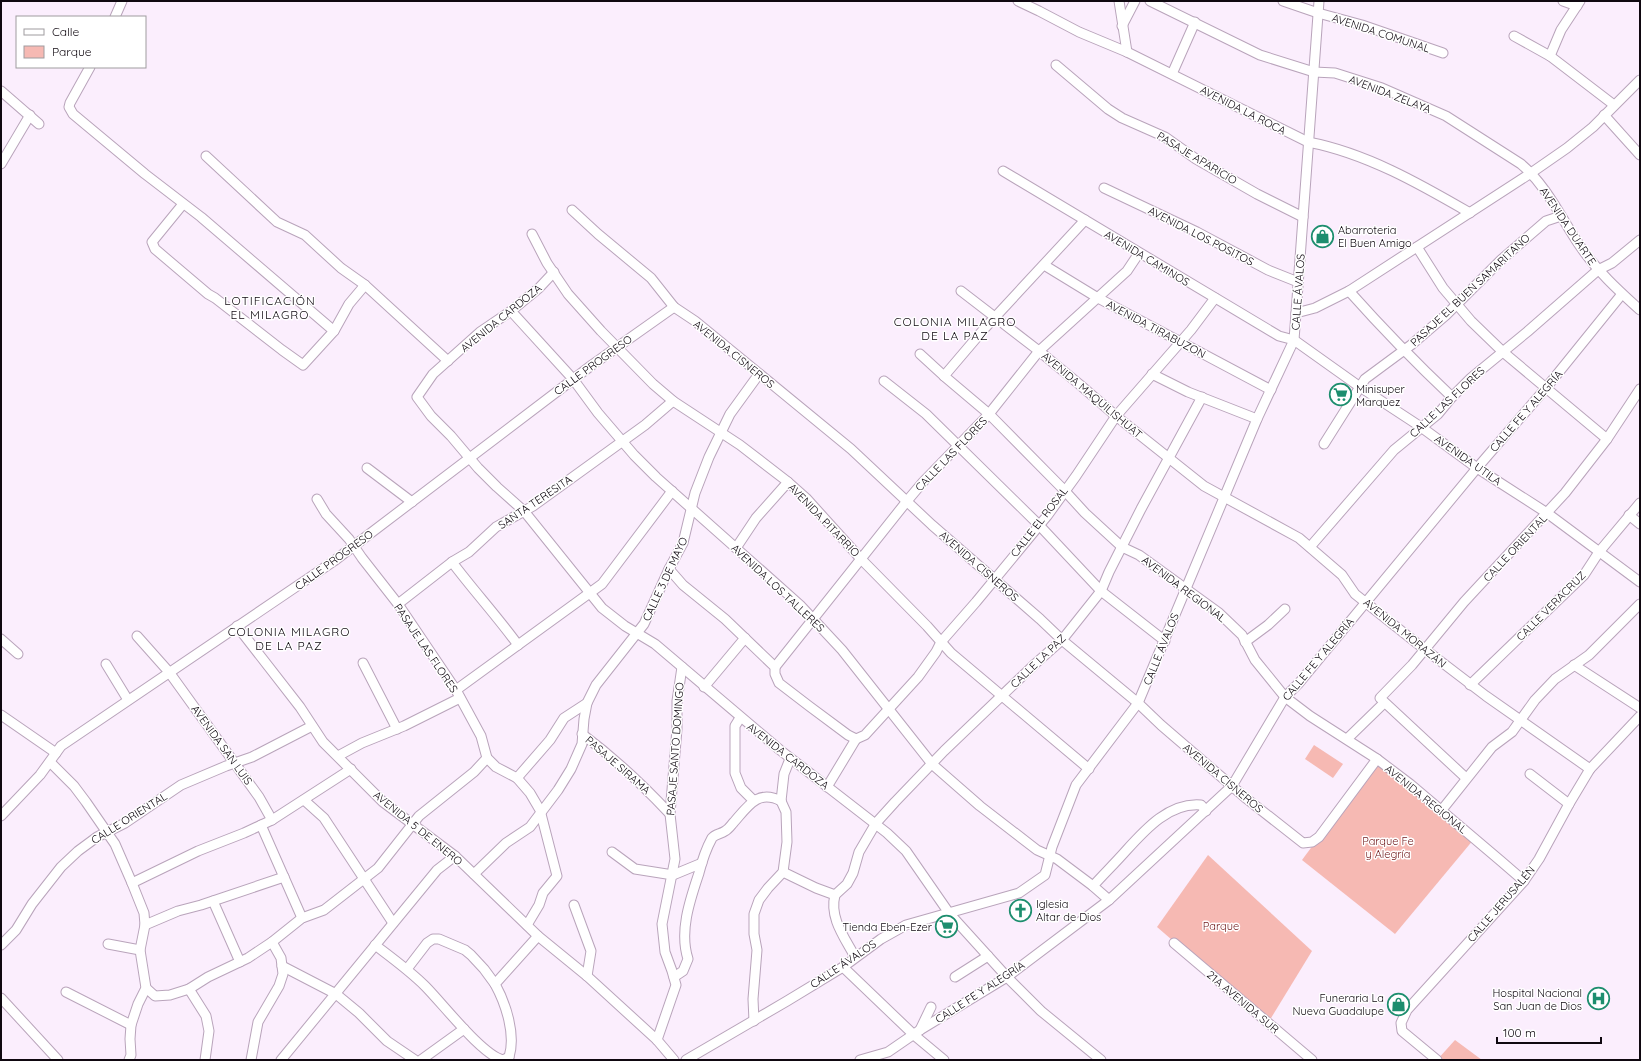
<svg xmlns="http://www.w3.org/2000/svg" width="1641" height="1061" font-family="Quicksand,sans-serif">
  <style>
    .green { fill: #f6b9b3 }
    .lines { fill: none; stroke-linecap: round; stroke-linejoin: round }
    .minor-casing { stroke: #b9a4bb; stroke-width: 11 }
    .minor { stroke: #fff; stroke-width: 9 }
    .labels { text-anchor: middle; dominant-baseline: central; stroke-width: 3; stroke-linejoin: round; paint-order: stroke }
    .street-label { font-size: 11px; fill: #0f0810; stroke: #fff }
    .poi-label { font-size: 11px; fill: #0f0810; stroke: #fff; text-anchor: start }
    .park-label { font-size: 11px; fill: #6f1719; stroke: #fff }
    .neighbourhood-label { font-size: 12px; letter-spacing: 1px; fill: #0f0810; stroke: #fff }
  </style>
  <rect width="100%" height="100%" fill="#fbeefd"/>
  <g class="green">
    <polygon points="1314,745 1343,764 1333,778 1305,759"/>
    <polygon points="1377,759 1474,839 1395,934 1302,860"/>
    <polygon points="1208,855 1312,951 1268,1023 1157,927"/>
    <polygon points="1455,1040 1482,1060 1437,1060"/>
  </g>
  <g class="lines">
    <defs>
      <g id="minor">
        <path d="M1018 1 1039 11 1079 32 1127 52 1308 142C1366 153 1420 184 1470 213"/>
        <polyline points="1119,1 1127,52"/>
        <path d="M1150 1 1260 55 1314 72 1335 73 1382 88 1446 116 1521 164C1547 186 1561 218 1580 246 1597 271 1618 290 1640 310"/>
        <polyline points="1283,1 1318,13 1362,25 1443,53"/>
        <polyline points="1563,1 1577,6"/>
        <polyline points="115,17 122,1"/>
        <polyline points="1122,26 1135,1"/>
        <polyline points="1514,36 1550,56 1614,105"/>
        <polyline points="1550,56 1561,30 1580,1"/>
        <polyline points="1056,65 1108,109 1122,118 1165,137 1196,159 1257,194 1303,217"/>
        <polyline points="90,67 70,103 69,107 73,114 145,174 201,217 334,331"/>
        <polyline points="1172,74 1195,22"/>
        <polyline points="1,91 39,124"/>
        <polyline points="1604,115 1640,155"/>
        <polyline points="206,156 277,222 305,235 341,268 365,285 448,361"/>
        <polyline points="1,164 30,115"/>
        <polyline points="1003,171 1279,336 1294,340 1360,387 1421,427 1477,468 1547,513 1640,582"/>
        <polyline points="1104,188 1197,232 1268,270 1298,282"/>
        <polyline points="183,204 152,242 155,249 208,294 215,298 282,350 303,365 334,331 349,304 365,285"/>
        <polyline points="572,210 598,234 651,278 674,307 695,321 851,449 932,525 1040,619 1062,640 1138,703 1161,725 1247,799 1303,843 1312,842 1319,837 1377,759"/>
        <polyline points="532,234 547,263 568,294 601,331 653,384 673,401 740,445 788,482 806,498 861,559 927,626 951,653 1089,769"/>
        <polyline points="1417,247 1443,288 1471,321 1503,352 1607,439"/>
        <polyline points="1044,265 1098,298 1271,390"/>
        <polyline points="554,272 539,288 511,311 480,332 433,374 417,397 431,416 451,436 478,468 497,487 524,511 602,608 625,626 655,644 780,750 887,833 906,851 949,913 1007,977 1041,1011 1101,1060"/>
        <polyline points="961,291 1039,351 1079,384 1116,416 1204,486 1299,538 1342,575 1355,594 1414,641 1486,696 1590,769"/>
        <path d="M1349 291C1382 328 1416 363 1452 397"/>
        <polyline points="511,311 573,379 598,413 634,455 656,477 800,605 842,650 932,764 980,806 1037,850 1057,859 1093,886 1109,900"/>
        <polyline points="1296,313 1315,308 1349,291 1531,173 1567,148 1593,127 1640,80"/>
        <polyline points="920,354 944,376 989,414 1064,490 1085,513 1122,547 1139,555 1219,613 1242,635 1255,660 1285,697 1310,716 1377,759 1410,784 1502,862 1524,881"/>
        <polyline points="1152,374 1188,392 1257,419"/>
        <polyline points="944,376 984,329 1085,220"/>
        <polyline points="884,381 926,414 1039,525 1101,591 1165,641"/>
        <polyline points="1324,444 1365,379 1411,345 1446,315 1501,260 1546,221 1561,216"/>
        <polyline points="367,468 412,502"/>
        <polyline points="317,499 326,514 349,539 362,558 398,604 456,690 481,736 487,758 496,767 517,778 530,793 540,810 557,876 543,893 539,905 527,925"/>
        <polyline points="1629,515 1640,524"/>
        <polyline points="1310,547 1394,450 1438,414 1452,397 1471,378 1527,332 1598,270 1612,263 1640,240"/>
        <polyline points="736,548 756,518 788,482"/>
        <path d="M452 562C473 590 497 616 518 645"/>
        <polyline points="669,569 683,585 725,619 775,667 775,674 779,683 809,706 848,735 856,739"/>
        <polyline points="398,604 452,562 469,552 496,527 533,506 645,425 673,401"/>
        <polyline points="237,626 300,707 323,742 383,802 455,856 538,936 587,976 657,1040 674,1060"/>
        <polyline points="137,636 169,672 259,797 272,820"/>
        <polyline points="1,639 18,654"/>
        <polyline points="1245,642 1268,625 1285,609"/>
        <polyline points="363,663 397,729"/>
        <polyline points="106,664 128,700"/>
        <polyline points="1574,665 1640,708"/>
        <polyline points="775,667 907,501 923,482 989,414 1039,351 1127,271 1139,253"/>
        <polyline points="1470,685 1584,575 1599,552 1640,503"/>
        <polyline points="704,687 745,638"/>
        <polyline points="456,690 602,584 672,491"/>
        <polyline points="1,715 56,753"/>
        <polyline points="740,718 735,726 735,773 741,788 753,800"/>
        <path d="M582 734C614 758 643 785 670 814"/>
        <polyline points="856,739 865,735 918,677 936,652 941,642 976,602 1047,516 1076,476 1116,416 1191,330 1215,298"/>
        <polyline points="1347,739 1384,703"/>
        <polyline points="338,756 362,743 404,726 460,698"/>
        <polyline points="50,762 74,786 86,802 115,844 132,883 144,913 145,925 140,950 146,988 138,1004 131,1025 130,1039 131,1055 129,1060"/>
        <polyline points="1530,774 1569,804"/>
        <polyline points="517,778 550,740 564,718 587,703 596,685 644,624 669,569 683,543 695,493 709,457 730,414 759,374"/>
        <polyline points="1466,778 1380,698 1412,665 1464,602 1565,493 1607,439 1640,389"/>
        <polyline points="827,787 856,739"/>
        <polyline points="304,800 324,818 393,923"/>
        <polyline points="781,801 784,774 790,759"/>
        <polyline points="1441,811 1492,747 1512,732 1535,700 1555,679 1589,655 1640,604"/>
        <polyline points="1,816 40,775 61,746 334,561 592,365 674,307"/>
        <polyline points="261,825 302,918"/>
        <polyline points="612,852 635,869 673,875 702,863"/>
        <polyline points="783,872 816,888 835,895 847,884 853,873 859,852 876,823 895,802 944,751 1036,663 1062,640 1101,591 1109,572 1141,509 1202,397"/>
        <polyline points="474,874 506,843 530,827 558,790 571,769 582,744 584,719 587,703"/>
        <polyline points="132,883 198,851 244,833 272,820 351,769"/>
        <path d="M1093 886C1103 875 1113 865 1123 854 1143 832 1168 802 1201 805L1206 811"/>
        <path d="M835 895C829 918 845 938 855 957"/>
        <polyline points="213,901 240,962"/>
        <polyline points="574,905 591,951 587,976"/>
        <polyline points="145,925 178,911 201,905 284,877"/>
        <polyline points="1174,943 1312,1060"/>
        <polyline points="108,944 140,950"/>
        <polyline points="1,945 16,930 32,904 61,867 78,851 97,837 125,823 181,785 226,766 252,757 312,726"/>
        <path d="M375 945C392 958 410 971 425 986 443 1004 482 1055 503 1060L509 1057"/>
        <polyline points="282,966 336,994 359,1013 387,1041 415,1060"/>
        <polyline points="843,967 914,1035 944,1060"/>
        <polyline points="407,969 427,943 433,939 439,939 465,950 471,955 484,969 495,984"/>
        <path d="M674 977 683 971 688 959C679 931 690 900 699 873 702 861 706 849 712 838 715 834 721 834 725 831 729 829 731 825 734 822 748 806 758 789 781 801"/>
        <polyline points="955,977 988,956"/>
        <polyline points="146,988 155,996 170,995 189,989 208,977 248,958 272,942 302,918 324,910 378,868 419,816 474,772 487,758"/>
        <polyline points="189,989 206,1016 209,1031 205,1060"/>
        <polyline points="66,992 131,1025"/>
        <polyline points="1,998 58,1060"/>
        <polyline points="754,1021 753,999 757,950 754,934 754,914 759,900 768,888 783,872 787,842 786,812 781,801"/>
        <polyline points="920,1030 931,1007"/>
        <polyline points="657,1040 676,985 672,971 665,952 662,924 675,859 670,814 677,729 677,701 682,667"/>
        <path d="M509 1057C516 1035 506 1004 495 984L538 936"/>
        <polyline points="251,1060 258,1022 279,986 283,974 281,958 272,942"/>
        <polyline points="281,1060 437,870 455,856"/>
        <polyline points="421,1060 464,1029"/>
        <polyline points="686,1060 787,1001 843,967 881,939 906,925 1019,893 1045,875 1052,847 1076,785 1138,703 1257,419 1294,340 1319,1"/>
        <polyline points="860,1060 888,1052 920,1030 1007,977 1109,900 1232,786 1285,697 1299,683 1477,468 1546,388 1622,294"/>
        <polyline points="1437,1060 1402,1031 1401,1023 1407,1010 1524,881 1539,859 1569,804 1590,769 1640,716"/>
      </g>
    </defs>
    <use href="#minor" class="minor-casing"/>
    <use href="#minor" class="minor"/>
  </g>
  <defs>
    <symbol id="shop-ring" viewBox="-11 -11 22 22"><circle r="9.5" fill="#fff" stroke="#1d8e6e" stroke-width="1.5"/><path d="M-5-2.5h2.3a2.7 3.5 0 0 1 5.4 0H5L5.5 6h-11ZM-1.5-2.5h3a1.5 2.3 0 0 0-3 0Z" fill="#1d8e6e"/></symbol>
    <symbol id="supermarket-ring" viewBox="-11 -11 22 22"><circle r="9.5" fill="#fff" stroke="#1d8e6e" stroke-width="1.5"/><path d="M-6-5.5h2.5l.6 2H6L4.5 2H-2.5L-4.4-4H-6ZM-1.5 3.2a1.3 1.3 0 1 0 .1 0ZM3 3.2a1.3 1.3 0 1 0 .1 0Z" fill="#1d8e6e"/></symbol>
    <symbol id="church-ring" viewBox="-11 -11 22 22"><circle r="9.5" fill="#fff" stroke="#1d8e6e" stroke-width="1.5"/><path d="M-1.2-6h2.4v3.5h3.3v2.4h-3.3V6h-2.4V-.1h-3.3v-2.4h3.3Z" fill="#1d8e6e"/></symbol>
    <symbol id="hospital-ring" viewBox="-11 -11 22 22"><circle r="9.5" fill="#fff" stroke="#1d8e6e" stroke-width="1.5"/><path d="M-5-5h3v3.5h4V-5h3V5h-3V1.5h-4V5h-3Z" fill="#1d8e6e"/></symbol>
  </defs>
  <g fill-rule="evenodd">
    <use href="#shop-ring" x="1310" y="224" width="25" height="25"/>
    <use href="#supermarket-ring" x="1328" y="382" width="25" height="25"/>
    <use href="#church-ring" x="1008" y="898" width="25" height="25"/>
    <use href="#supermarket-ring" x="934" y="914" width="25" height="25"/>
    <use href="#hospital-ring" x="1586" y="986" width="25" height="25"/>
    <use href="#shop-ring" x="1386" y="992" width="25" height="25"/>
  </g>
  <g class="labels">
    <g class="street-label">
      <text transform="translate(1381 33) rotate(18)">AVENIDA COMUNAL</text>
      <text transform="translate(1390 94) rotate(21)">AVENIDA ZELAYA</text>
      <text transform="translate(1243 110) rotate(27)">AVENIDA LA ROCA</text>
      <text transform="translate(1197 158) rotate(31)">PASAJE APARICIO</text>
      <text transform="translate(1568 226) rotate(56)">AVENIDA DUARTE</text>
      <text transform="translate(1201 236) rotate(27)">AVENIDA LOS POSITOS</text>
      <text transform="translate(1147 258) rotate(31)">AVENIDA CAMINOS</text>
      <text transform="translate(1470 290) rotate(-43)">PASAJE EL BUEN SAMARITANO</text>
      <text transform="translate(1298 292) rotate(-86)">CALLE ÁVALOS</text>
      <text transform="translate(501 318) rotate(-39)">AVENIDA CARDOZA</text>
      <text transform="translate(1156 329) rotate(28)">AVENIDA TIRABUZON</text>
      <text transform="translate(734 354) rotate(39)">AVENIDA CISNEROS</text>
      <text transform="translate(593 365) rotate(-36)">CALLE PROGRESO</text>
      <text transform="translate(1092 395) rotate(40)">AVENIDA MAQUILISHUAT</text>
      <text transform="translate(1447 402) rotate(-43)">CALLE LAS FLORES</text>
      <text transform="translate(1526 411) rotate(-49)">CALLE FE Y ALEGRÍA</text>
      <text transform="translate(951 454) rotate(-46)">CALLE LAS FLORES</text>
      <text transform="translate(1468 460) rotate(35)">AVENIDA UTILA</text>
      <text transform="translate(535 502) rotate(-34)">SANTA TERESITA</text>
      <text transform="translate(824 520) rotate(46)">AVENIDA PITARRIO</text>
      <text transform="translate(1039 522) rotate(-52)">CALLE EL ROSAL</text>
      <text transform="translate(1515 548) rotate(-47)">CALLE ORIENTAL</text>
      <text transform="translate(334 560) rotate(-36)">CALLE PROGRESO</text>
      <text transform="translate(979 566) rotate(41)">AVENIDA CISNEROS</text>
      <text transform="translate(665 579) rotate(-65)">CALLE 3 DE MAYO</text>
      <text transform="translate(778 588) rotate(43)">AVENIDA LOS TALLERES</text>
      <text transform="translate(1184 589) rotate(37)">AVENIDA REGIONAL</text>
      <text transform="translate(1551 606) rotate(-45)">CALLE VERACRUZ</text>
      <text transform="translate(1405 633) rotate(39)">AVENIDA MORAZÁN</text>
      <text transform="translate(426 648) rotate(56)">PASAJE LAS FLORES</text>
      <text transform="translate(1161 649) rotate(-68)">CALLE ÁVALOS</text>
      <text transform="translate(1318 659) rotate(-50)">CALLE FE Y ALEGRÍA</text>
      <text transform="translate(1038 661) rotate(-44)">CALLE LA PAZ</text>
      <text transform="translate(222 745) rotate(54)">AVENIDA SAN LUIS</text>
      <text transform="translate(675 749) rotate(-86)">PASAJE SANTO DOMINGO</text>
      <text transform="translate(788 756) rotate(38)">AVENIDA CARDOZA</text>
      <text transform="translate(618 765) rotate(41)">PASAJE SIRAMA</text>
      <text transform="translate(1223 778) rotate(40)">AVENIDA CISNEROS</text>
      <text transform="translate(1426 799) rotate(39)">AVENIDA REGIONAL</text>
      <text transform="translate(129 818) rotate(-32)">CALLE ORIENTAL</text>
      <text transform="translate(418 828) rotate(39)">AVENIDA 5 DE ENERO</text>
      <text transform="translate(1501 904) rotate(-49)">CALLE JERUSALÉN</text>
      <text transform="translate(843 964) rotate(-34)">CALLE ÁVALOS</text>
      <text transform="translate(980 992) rotate(-33)">CALLE FE Y ALEGRÍA</text>
      <text transform="translate(1243 1002) rotate(40)">21A AVENIDA SUR</text>
    </g>
    <g class="poi-label">
      <text x="1338" y="230">Abarroteria<tspan x="1338" dy="13">El Buen Amigo</tspan></text>
      <text x="1356" y="389">Minisuper<tspan x="1356" dy="13">Marquez</tspan></text>
      <text x="1036" y="904">Iglesia<tspan x="1036" dy="13">Altar de Dios</tspan></text>
      <text x="932" y="927" text-anchor="end">Tienda Eben-Ezer</text>
      <text x="1582" y="993" text-anchor="end">Hospital Nacional<tspan x="1582" dy="13">San Juan de Dios</tspan></text>
      <text x="1384" y="998" text-anchor="end">Funeraria La<tspan x="1384" dy="13">Nueva Guadalupe</tspan></text>
    </g>
    <g class="park-label">
      <text x="1388" y="841">Parque Fe<tspan x="1388" dy="13">y Alegría</tspan></text>
      <text x="1221" y="926">Parque</text>
    </g>
    <g class="neighbourhood-label">
      <text x="270" y="300">LOTIFICACIÓN<tspan x="270" dy="14">EL MILAGRO</tspan></text>
      <text x="955" y="321">COLONIA MILAGRO<tspan x="955" dy="14">DE LA PAZ</tspan></text>
      <text x="289" y="631">COLONIA MILAGRO<tspan x="289" dy="14">DE LA PAZ</tspan></text>
    </g>
  </g>
  <rect width="1641" height="1061" fill="none" stroke="#0f0810" stroke-width="4"/>
  <rect x="16" y="16" width="130" height="52" fill="#ffffff" stroke="#9f9c9f"/>
  <rect x="24" y="29" width="20" height="6" fill="#ffffff" stroke="#9f9c9f"/>
  <text x="52" y="36" font-size="12" fill="#0f0810">Calle</text>
  <rect x="24" y="46" width="20" height="12" fill="#f6b9b3" stroke="#9f9c9f"/>
  <text x="52" y="56" font-size="12" fill="#0f0810">Parque</text>
  <path d="M1497 1037v6h104v-6" fill="none" stroke="#0f0810" stroke-width="2"/>
  <text x="1503" y="1037" font-size="12" fill="#0f0810" stroke="#ffffff" stroke-width="3" paint-order="stroke">100 m</text>
</svg>
